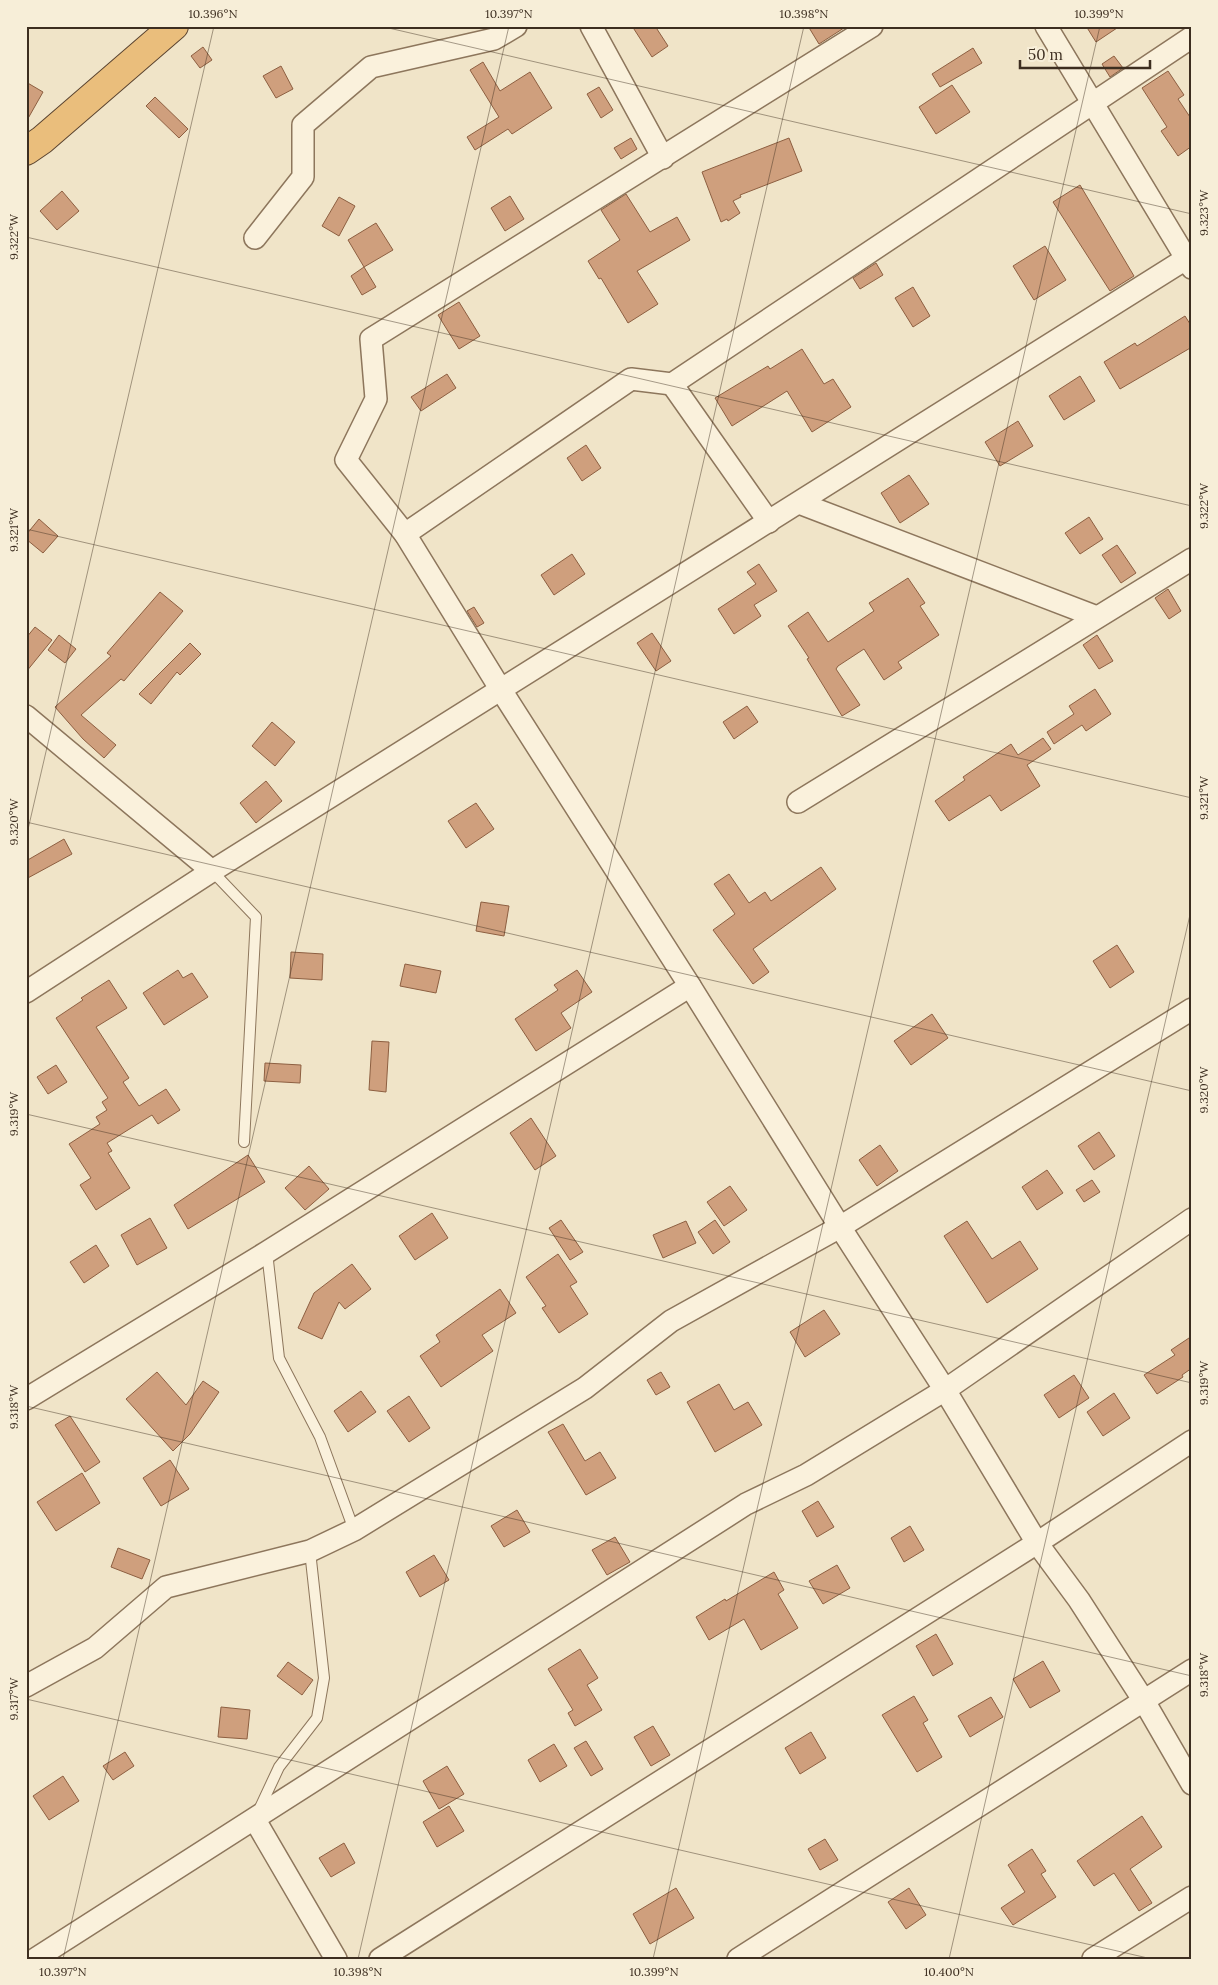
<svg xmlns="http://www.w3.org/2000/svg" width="1218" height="1985" font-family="Lora,serif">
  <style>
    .building { fill: #cf9f7d; stroke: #8d5f41 }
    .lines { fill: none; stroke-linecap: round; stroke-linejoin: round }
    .service-casing { stroke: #8d765c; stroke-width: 12 }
    .minor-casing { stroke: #8d765c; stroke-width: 24 }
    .trunk-casing { stroke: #5b4430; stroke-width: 30 }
    .service { stroke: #faf1dc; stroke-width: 10 }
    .minor { stroke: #faf1dc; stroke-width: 21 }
    .trunk { stroke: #eabe7c; stroke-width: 28 }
    .ticks { fill: none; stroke: #3d2e20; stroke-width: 1; stroke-opacity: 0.45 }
    .neatline { fill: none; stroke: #3d2e20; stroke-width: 2 }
    .ticks-label { font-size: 12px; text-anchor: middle; fill: #3d2e20 }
  </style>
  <rect width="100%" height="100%" fill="#f0e4c8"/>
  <g class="building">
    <polygon points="632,26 655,26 668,46 652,57"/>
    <polygon points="808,26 847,26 819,44"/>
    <polygon points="1086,26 1120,26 1096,42"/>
    <polygon points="203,47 212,60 200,68 191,56"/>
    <polygon points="973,48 982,63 940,87 932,74"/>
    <polygon points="1114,56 1123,68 1110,77 1102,64"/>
    <polygon points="483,62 500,91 530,72 552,108 512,134 508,129 475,150 467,137 499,117 470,70"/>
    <polygon points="281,66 293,89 276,98 263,76"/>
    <polygon points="1168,71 1184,95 1178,99 1192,120 1192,146 1178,156 1161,131 1167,127 1142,88"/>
    <polygon points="26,82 43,92 26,122"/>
    <polygon points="952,85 970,112 936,134 919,107"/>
    <polygon points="599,87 613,110 601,118 587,94"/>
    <polygon points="155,97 188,129 179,138 146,106"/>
    <polygon points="631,138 637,149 621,159 614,148"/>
    <polygon points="789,138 802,171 740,195 741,197 733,201 740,213 728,221 727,219 721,222 702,172"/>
    <polygon points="1080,185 1134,276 1110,291 1053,202"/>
    <polygon points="62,191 79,211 57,230 40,211"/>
    <polygon points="626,194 650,232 677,217 690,240 637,271 658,304 628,323 601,278 599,279 588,261 620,240 601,210"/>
    <polygon points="510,196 524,219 505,231 491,208"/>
    <polygon points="339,197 355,206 339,236 322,226"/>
    <polygon points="376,223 393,250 364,267 348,240"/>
    <polygon points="1045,246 1066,280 1034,300 1013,266"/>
    <polygon points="876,263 883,275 860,289 853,278"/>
    <polygon points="364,267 376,287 362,295 351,276"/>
    <polygon points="913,287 930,316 913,327 895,298"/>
    <polygon points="459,302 480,336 459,349 438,315"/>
    <polygon points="1185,316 1192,327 1192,347 1120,389 1104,362 1135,343 1137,346"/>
    <polygon points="802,349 824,384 833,379 851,407 812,432 787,391 732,426 715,398 768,366 770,369"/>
    <polygon points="447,374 456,388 421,411 411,397"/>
    <polygon points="1080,376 1095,401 1064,420 1049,396"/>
    <polygon points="1018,421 1033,446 1000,466 985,442"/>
    <polygon points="586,445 601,468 582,481 567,458"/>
    <polygon points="909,475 929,504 900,523 881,493"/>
    <polygon points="1089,517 1103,539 1080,554 1065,533"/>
    <polygon points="39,519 58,536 43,553 26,539 26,535"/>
    <polygon points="1117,545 1136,573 1121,583 1102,555"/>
    <polygon points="572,554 585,574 554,595 541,575"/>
    <polygon points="759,564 777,591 754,605 761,616 734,634 718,609 756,584 747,572"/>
    <polygon points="908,578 925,603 920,606 939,635 898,662 902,668 884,680 864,649 838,666 836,669 860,705 842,716 807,659 809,658 788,626 808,612 828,642 874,611 869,603"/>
    <polygon points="1168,589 1181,611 1169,619 1155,598"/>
    <polygon points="160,592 183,611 124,681 121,679 81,715 116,745 104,758 83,739 55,707 111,656 107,653"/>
    <polygon points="474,607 484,623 477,627 467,611"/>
    <polygon points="35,627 52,640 26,672 26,638"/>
    <polygon points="652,633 671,661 656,671 637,643"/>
    <polygon points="59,635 76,649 65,663 48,650"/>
    <polygon points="1097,635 1113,661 1099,669 1083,645"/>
    <polygon points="190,643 201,654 180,675 177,672 151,704 139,694"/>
    <polygon points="1095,689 1111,714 1086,731 1082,725 1054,744 1047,732 1074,714 1069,706"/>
    <polygon points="747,706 758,722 734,739 723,722"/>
    <polygon points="272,722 295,742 275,766 252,746"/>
    <polygon points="1043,738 1051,749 1027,765 1040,786 1001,811 990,795 949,821 935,801 965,780 963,777 1011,744 1018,755"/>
    <polygon points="266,781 282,801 256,823 240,803"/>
    <polygon points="476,803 494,829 466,848 448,821"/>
    <polygon points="64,839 72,854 26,879 26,861"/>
    <polygon points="821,867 836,889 753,949 769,972 753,984 713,930 735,914 714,884 729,874 749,903 765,892 771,901"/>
    <polygon points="481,902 509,906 504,936 476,931"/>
    <polygon points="1117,945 1134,972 1110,988 1093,961"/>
    <polygon points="291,952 323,954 322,980 290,978"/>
    <polygon points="405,964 441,971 436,993 400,986"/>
    <polygon points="178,970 183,978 192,973 208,997 164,1025 143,993"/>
    <polygon points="577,970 592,992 561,1013 571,1028 536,1051 515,1019 558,990 554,985"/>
    <polygon points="109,980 127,1008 96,1027 129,1078 123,1082 139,1106 166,1089 180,1110 158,1124 152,1115 107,1143 112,1151 108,1153 130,1188 96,1210 80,1185 91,1178 69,1144 100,1124 96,1117 107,1110 102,1102 108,1098 56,1018 83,1000 81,998"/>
    <polygon points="932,1014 948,1038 911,1065 894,1041"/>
    <polygon points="372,1041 389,1042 386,1092 369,1090"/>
    <polygon points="265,1063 301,1065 300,1083 264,1081"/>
    <polygon points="56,1065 67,1082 48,1094 37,1077"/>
    <polygon points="531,1118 556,1156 535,1170 510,1133"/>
    <polygon points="1099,1132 1115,1156 1094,1170 1078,1146"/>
    <polygon points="880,1145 898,1171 877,1186 859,1160"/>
    <polygon points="248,1155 265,1182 188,1229 174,1205"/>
    <polygon points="309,1166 329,1189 305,1210 285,1188"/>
    <polygon points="1047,1170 1063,1193 1037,1210 1022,1187"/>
    <polygon points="1092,1180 1100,1192 1084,1202 1076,1190"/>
    <polygon points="730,1186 747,1210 724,1226 707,1202"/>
    <polygon points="432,1213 448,1238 415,1260 399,1236"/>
    <polygon points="150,1218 167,1248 137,1265 121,1235"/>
    <polygon points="561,1220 583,1252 570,1260 549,1228"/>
    <polygon points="715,1220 730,1242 713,1254 698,1232"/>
    <polygon points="686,1221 696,1243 663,1258 653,1235"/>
    <polygon points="967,1221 992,1259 1020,1241 1038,1269 987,1303 944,1236"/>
    <polygon points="96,1245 109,1266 84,1283 70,1262"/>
    <polygon points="558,1254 577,1282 570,1286 588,1314 559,1333 542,1308 546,1306 526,1277"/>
    <polygon points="352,1264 371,1289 345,1309 339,1302 322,1339 298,1328 314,1293"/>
    <polygon points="500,1289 516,1313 482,1335 493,1351 441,1387 420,1356 440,1342 436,1335"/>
    <polygon points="824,1310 840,1334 805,1357 790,1332"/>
    <polygon points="1192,1336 1192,1368 1182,1375 1183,1377 1157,1394 1144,1375 1175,1355 1171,1350"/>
    <polygon points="157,1372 186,1405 203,1381 219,1392 190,1434 173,1451 126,1399"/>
    <polygon points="661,1372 670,1387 656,1395 647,1380"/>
    <polygon points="1074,1375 1089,1398 1059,1418 1044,1395"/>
    <polygon points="719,1384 734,1410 748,1402 762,1425 715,1452 687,1402"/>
    <polygon points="361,1391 376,1412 348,1432 334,1411"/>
    <polygon points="1114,1393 1130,1418 1103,1436 1087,1412"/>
    <polygon points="409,1396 430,1428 409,1442 387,1411"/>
    <polygon points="70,1416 100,1462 85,1472 55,1425"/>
    <polygon points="563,1424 585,1461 600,1452 616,1478 586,1495 548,1432"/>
    <polygon points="170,1460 189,1489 161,1506 143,1478"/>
    <polygon points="82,1473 100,1503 56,1531 37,1502"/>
    <polygon points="818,1501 834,1527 817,1537 802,1511"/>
    <polygon points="517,1510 530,1532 504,1547 491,1526"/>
    <polygon points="910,1526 924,1550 904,1562 891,1538"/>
    <polygon points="615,1537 630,1562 607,1575 592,1550"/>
    <polygon points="118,1548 150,1560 142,1579 111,1567"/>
    <polygon points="434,1555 449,1580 420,1597 406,1572"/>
    <polygon points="837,1565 850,1588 823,1604 809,1581"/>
    <polygon points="774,1572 784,1590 778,1594 798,1628 761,1650 744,1619 709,1640 696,1617 725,1599 726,1601"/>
    <polygon points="936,1634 953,1664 933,1676 916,1646"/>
    <polygon points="580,1649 598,1678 587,1685 602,1710 575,1726 568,1713 573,1710 548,1669"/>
    <polygon points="1043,1661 1060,1691 1030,1708 1013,1679"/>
    <polygon points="288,1662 313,1680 302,1695 277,1676"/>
    <polygon points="914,1696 928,1720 923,1723 942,1757 917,1772 882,1715"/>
    <polygon points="991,1697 1003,1717 970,1737 958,1716"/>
    <polygon points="221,1707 250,1710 247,1739 218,1737"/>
    <polygon points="653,1726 670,1755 651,1766 634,1737"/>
    <polygon points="811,1732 826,1758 800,1774 785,1748"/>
    <polygon points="586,1741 603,1769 591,1776 574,1748"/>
    <polygon points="554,1744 567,1766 540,1782 528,1760"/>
    <polygon points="125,1752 134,1766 113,1780 103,1766"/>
    <polygon points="447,1766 464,1794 439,1809 423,1781"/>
    <polygon points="63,1776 79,1801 49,1820 33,1796"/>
    <polygon points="449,1806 464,1831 437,1847 423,1822"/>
    <polygon points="1142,1816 1162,1847 1130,1869 1152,1903 1139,1911 1114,1873 1094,1886 1077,1861"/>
    <polygon points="825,1839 838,1860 820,1870 808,1849"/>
    <polygon points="344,1843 355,1863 331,1877 319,1858"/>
    <polygon points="1032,1849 1046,1871 1041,1874 1056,1897 1013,1925 1001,1908 1025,1892 1008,1865"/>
    <polygon points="676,1888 694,1918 650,1944 633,1914"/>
    <polygon points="909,1888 926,1915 906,1929 888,1902"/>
  </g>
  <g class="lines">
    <defs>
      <g id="service">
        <polyline points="212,871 256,917 244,1142"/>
        <polyline points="267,1252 279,1358 320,1437 354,1530"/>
        <polyline points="258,1812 279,1767 317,1718 324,1678 310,1551"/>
      </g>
      <g id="minor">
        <polyline points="591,26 663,158"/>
        <polyline points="872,26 371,339 376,399 346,460 405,534 501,690 690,986 840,1227 945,1390 1037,1543 1079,1600 1144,1701 1192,1784"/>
        <polyline points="1046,26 1192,268"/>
        <polyline points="255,238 303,177 303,125 371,67 494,39 516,26"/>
        <polyline points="672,384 769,522"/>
        <polyline points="799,503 1097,617"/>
        <polyline points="405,534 631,379 672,384 1192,37"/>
        <polyline points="26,716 212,871"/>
        <polyline points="798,802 1192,559"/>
        <polyline points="26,992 212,871 1192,255"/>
        <polyline points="26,1399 267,1252 690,986"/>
        <polyline points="26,1686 95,1648 166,1587 310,1551 354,1530 585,1388 671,1321 840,1227 1192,1009"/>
        <polyline points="255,1820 336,1959"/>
        <polyline points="35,1959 746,1504 806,1475 945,1390 1192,1219"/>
        <polyline points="380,1959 1037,1543 1192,1441"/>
        <polyline points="738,1959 1192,1670"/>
        <polyline points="1093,1959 1192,1897"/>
      </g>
      <polyline id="trunk" points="26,151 42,140 174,26"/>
    </defs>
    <use href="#service" class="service-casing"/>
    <use href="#minor" class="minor-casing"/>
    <use href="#trunk" class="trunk-casing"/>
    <use href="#service" class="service"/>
    <use href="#minor" class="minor"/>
    <use href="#trunk" class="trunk"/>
  </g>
  <path class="ticks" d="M380 26 1192 214M26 237 1192 506M26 529 1192 798M26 822 1192 1091M26 838 214 26M26 1114 1192 1383M26 1406 1192 1676M26 1699 1152 1959M63 1959 509 26M358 1959 804 26M653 1959 1100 26M949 1959 1192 906"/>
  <rect width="1218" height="1985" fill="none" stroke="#f7eed8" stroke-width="55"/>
  <path d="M1020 60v8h130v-8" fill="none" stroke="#3d2e20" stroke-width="2.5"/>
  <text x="1028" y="60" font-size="15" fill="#3d2e20" stroke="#f7eed8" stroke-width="4" paint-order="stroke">50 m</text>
  <rect x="28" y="28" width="1162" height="1930" class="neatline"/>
  <g class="ticks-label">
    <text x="213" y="18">10.396°N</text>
    <text x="509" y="18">10.397°N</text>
    <text x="804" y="18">10.398°N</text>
    <text x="1099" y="18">10.399°N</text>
    <text transform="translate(1204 213) rotate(-90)" y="4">9.323°W</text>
    <text transform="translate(14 237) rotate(-90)" y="4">9.322°W</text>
    <text transform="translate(1204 506) rotate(-90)" y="4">9.322°W</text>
    <text transform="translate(14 530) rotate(-90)" y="4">9.321°W</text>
    <text transform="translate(1204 798) rotate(-90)" y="4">9.321°W</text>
    <text transform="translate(14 822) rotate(-90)" y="4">9.320°W</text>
    <text transform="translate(1204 1090) rotate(-90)" y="4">9.320°W</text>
    <text transform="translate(14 1114) rotate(-90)" y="4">9.319°W</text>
    <text transform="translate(1204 1383) rotate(-90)" y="4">9.319°W</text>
    <text transform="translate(14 1407) rotate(-90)" y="4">9.318°W</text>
    <text transform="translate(1204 1675) rotate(-90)" y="4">9.318°W</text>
    <text transform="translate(14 1699) rotate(-90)" y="4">9.317°W</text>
    <text x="63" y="1976">10.397°N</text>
    <text x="358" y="1976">10.398°N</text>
    <text x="654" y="1976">10.399°N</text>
    <text x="949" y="1976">10.400°N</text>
  </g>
</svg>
